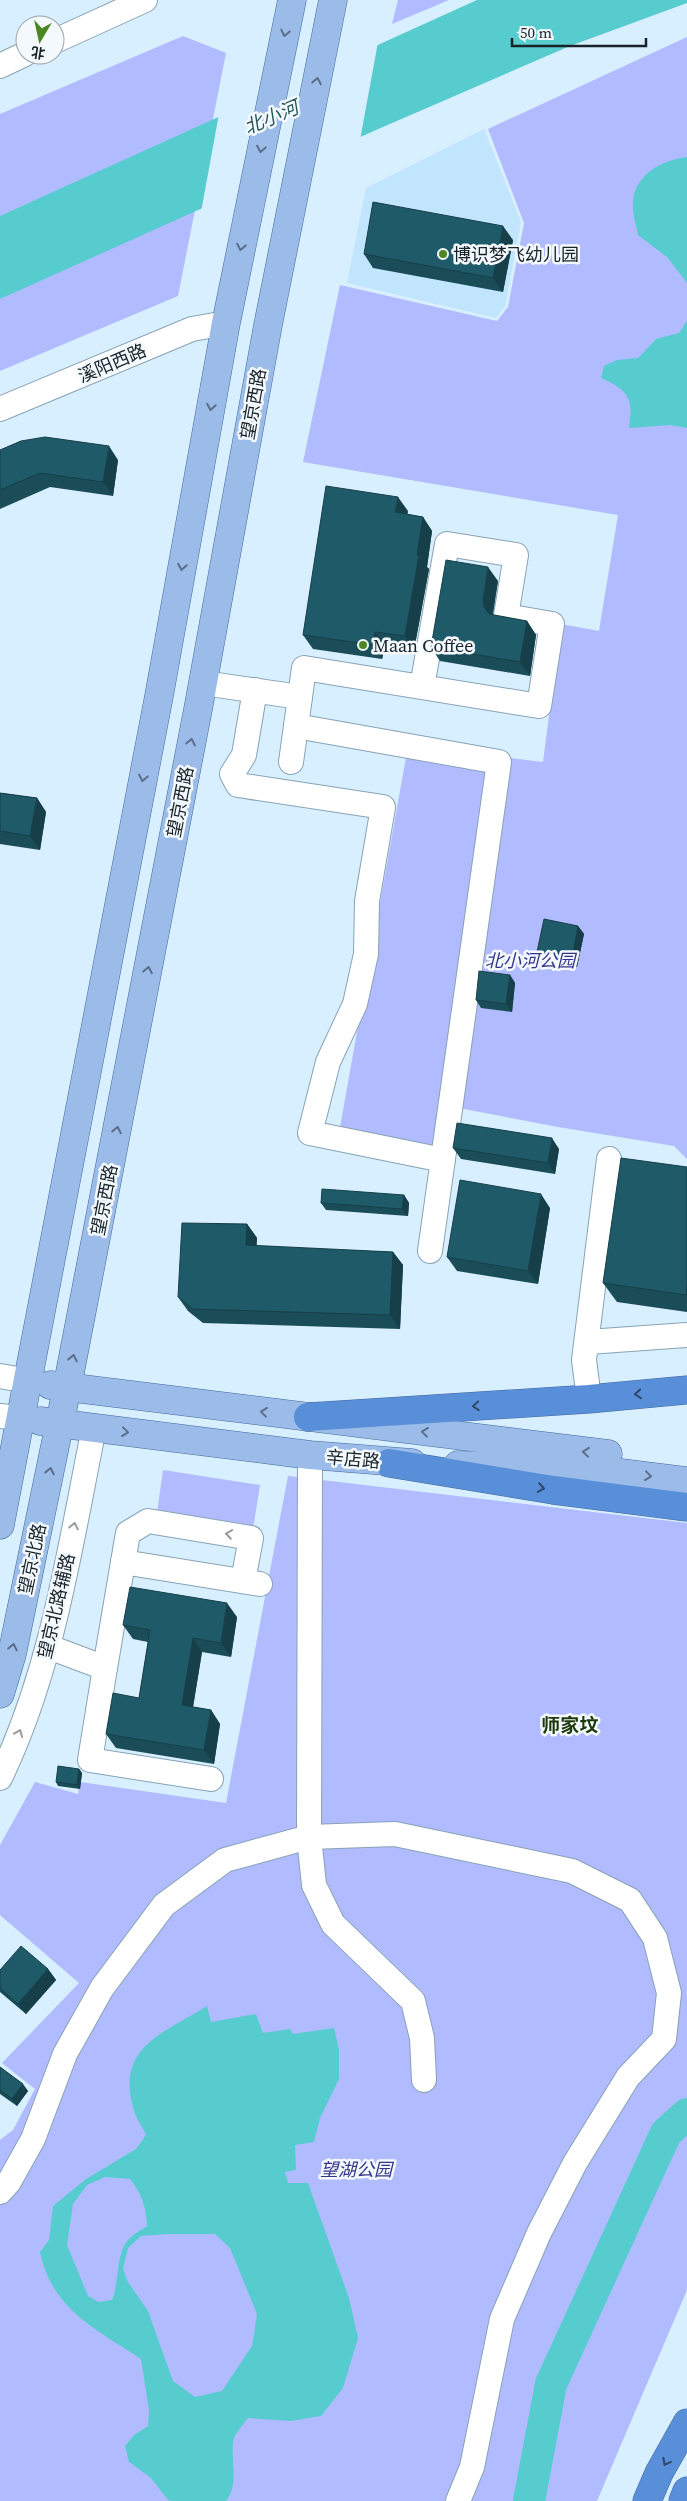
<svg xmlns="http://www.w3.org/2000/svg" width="687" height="2501" font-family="'Source Serif 4','Noto Sans SC',serif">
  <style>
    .built { fill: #c1e5fd }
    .green { fill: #b1bbff }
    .water { fill: #56ccce; fill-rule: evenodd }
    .pier { fill: #d8efff }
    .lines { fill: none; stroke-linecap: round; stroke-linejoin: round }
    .river { stroke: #56ccce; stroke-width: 32 }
    .minor-casing { stroke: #87a3b5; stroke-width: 26 }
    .major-casing { stroke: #42699c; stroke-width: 29 }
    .highway-casing { stroke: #42699c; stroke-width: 29 }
    .minor { stroke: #fff; stroke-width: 24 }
    .major { stroke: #9bbbe8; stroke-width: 28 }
    .highway { stroke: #598ed9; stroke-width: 28 }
    .wall { fill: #1b4d59 }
    .shaded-wall { fill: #163f49 }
    .building { fill: #1f5a68; stroke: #163f49 }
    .oneway { stroke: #5a6f89 }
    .oneway2 { stroke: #2f4867 }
    .oneway3 { stroke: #979c9f }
    .poi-dot { fill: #4d8724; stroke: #f4f9fd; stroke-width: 2 }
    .labels { text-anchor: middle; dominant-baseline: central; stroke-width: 5; stroke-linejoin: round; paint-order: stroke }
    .poi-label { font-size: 18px; fill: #18232a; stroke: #f4f9fd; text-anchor: start }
    .street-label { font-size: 18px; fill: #18232a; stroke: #f4f9fd }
    .park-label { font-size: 18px; font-style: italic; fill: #343588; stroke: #f4f9fd }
    .water-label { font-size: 19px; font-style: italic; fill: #265959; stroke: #f4f9fd }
    .neighbourhood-label { font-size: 19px; font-weight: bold; fill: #1d3909; stroke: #f4f9fd }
  </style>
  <rect width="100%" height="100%" fill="#d8efff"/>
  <polygon class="built" points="484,129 521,222 505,307 496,318 347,283 366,188"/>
  <g class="green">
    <polygon points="398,0 449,0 392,24"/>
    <polygon points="183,36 226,53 178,296 0,371 0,114"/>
    <polygon points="687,37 687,1159 674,1146 558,1127 443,1105 436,1152 339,1133 408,746 543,762 561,624 599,631 618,515 303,462 340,285 497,321 508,307 524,223 488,129"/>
    <polygon points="163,1470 260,1485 253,1529 157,1513"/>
    <polygon points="288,1476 687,1523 687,2290 597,2501 0,2501 0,2140 13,2130 35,2089 2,2063 79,1983 0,1915 0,1845 35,1782 78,1794 80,1782 226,1803"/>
  </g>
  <g class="water">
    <polygon points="477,0 687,0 687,3 570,46 376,130 0,299 0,216"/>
    <path d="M687 157V283L667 257 638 235C637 227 633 217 633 208 631 177 660 160 687 157Z"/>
    <path d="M687 321V428L670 425 629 428C634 398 628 390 601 378L604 366 617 360 638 358 656 339 679 333Z"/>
    <path d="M207 2006 211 2022 256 2014 263 2033 290 2029 293 2034 334 2028 339 2049V2079L320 2118 314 2142 295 2145 296 2170 285 2172 288 2183H308L349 2298 358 2338 343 2388 321 2416 291 2421 248 2418C243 2425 234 2434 233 2442 231 2461 239 2485 226 2501H172L168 2500 151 2478 129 2462 125 2446 134 2435 148 2426 149 2410 141 2359C95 2328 53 2311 40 2252L49 2240 53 2206 86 2179 136 2149 146 2135C142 2126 135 2117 133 2107 116 2046 166 2032 207 2006ZM105 2177 130 2179C142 2194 146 2207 147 2226 141 2230 132 2235 128 2240 115 2256 120 2282 112 2300L99 2302 88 2296 67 2245 73 2204 87 2185ZM168 2234H215L230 2248 257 2314 252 2346 222 2391 195 2397 173 2381 148 2311 128 2282 123 2269 128 2248 141 2236Z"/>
  </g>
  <polygon class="pier" points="378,42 360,140 201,212 219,114"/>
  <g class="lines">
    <polyline class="river" points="529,2501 551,2384 666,2133 687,2114"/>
    <defs>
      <g id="minor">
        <polyline points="55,41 145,0"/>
        <polyline points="0,66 25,54"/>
        <polyline points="0,409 192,329 226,323"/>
        <polyline points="203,683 300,697"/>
        <polyline points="255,690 244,755 232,774 238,785 383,807 367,901 366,954 355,1004 328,1062 310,1133 443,1160"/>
        <polyline points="296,726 499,762 430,1251"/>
        <polyline points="291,762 304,668 539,706 552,624 506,616 516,555 447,544 422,687"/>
        <polyline points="588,1342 687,1335"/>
        <polyline points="0,1376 29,1381"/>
        <polyline points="589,1399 584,1360 609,1159"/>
        <polyline points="0,1416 22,1418"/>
        <polyline points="310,1455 309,1837 314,1885 333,1924 413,2001 422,2038 424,2080"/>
        <polyline points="123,1562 128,1533 148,1521 251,1538 243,1581"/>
        <polyline points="49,1647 105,1668 90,1760 211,1779"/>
        <polyline points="105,1668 123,1562 260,1584"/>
        <path d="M0 1778C53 1668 70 1546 94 1428"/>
        <polyline points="0,2192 9,2182 33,2139 65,2054 102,1988 164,1905 225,1860 309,1837 395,1834 572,1871 630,1900 655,1938 669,1993 664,2039 628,2077 575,2163 539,2233 502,2319 472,2467 458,2501"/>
      </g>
      <g id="major">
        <polyline points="50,1385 608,1454"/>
        <polyline points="40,1421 310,1455 412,1463"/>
        <polyline points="458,1465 597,1470 687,1481"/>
        <polyline points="0,1525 159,696 226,323 292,0"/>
        <polyline points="0,1694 12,1654 67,1388 199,704 268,325 333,0"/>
      </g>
      <g id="highway">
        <polyline points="308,1417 589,1399 687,1390"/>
        <polyline points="389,1463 553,1490 687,1507"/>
        <polyline points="647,2501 659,2473 687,2423"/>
        <polyline points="683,2501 687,2491"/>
      </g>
    </defs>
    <use href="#minor" class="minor-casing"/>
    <use href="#major" class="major-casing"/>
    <use href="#highway" class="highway-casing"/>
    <use href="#minor" class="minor"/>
    <use href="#major" class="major"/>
    <use href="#highway" class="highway"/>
  </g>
  <g class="wall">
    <polygon points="513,240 503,292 373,268 364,254"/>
    <polygon points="0,450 118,460 113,496 50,487 0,509"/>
    <polygon points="408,511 407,514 423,517 432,531 427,567 429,569 414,650 385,646 382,659 313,649 303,635"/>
    <polygon points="498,581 493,615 527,621 536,635 530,676 440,661 431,647"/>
    <polygon points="0,793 37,798 46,812 40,850 0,844"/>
    <polygon points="578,926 584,934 577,967 542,959 537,952"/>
    <polygon points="510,975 515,983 512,1012 481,1008 476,1000"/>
    <polygon points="453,1148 559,1149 555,1174 461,1159"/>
    <polygon points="687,1167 687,1312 617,1302 603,1283"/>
    <polygon points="404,1195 409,1203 408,1216 326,1210 321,1203"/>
    <polygon points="550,1208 538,1284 457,1271 447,1257"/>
    <polygon points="247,1224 257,1238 256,1246 393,1252 403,1265 400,1329 203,1323 188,1311 178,1297"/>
    <polygon points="237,1617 231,1657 202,1652 193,1707 211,1710 220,1724 214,1764 116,1748 106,1734 139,1698 148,1642 133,1639 123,1625"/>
    <polygon points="79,1769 82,1773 80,1789 58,1786 56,1782"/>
    <polygon points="48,1969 56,1980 26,2014 0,1992 0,1970"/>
    <polygon points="0,2067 28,2091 17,2106 0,2094"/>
  </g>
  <g class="shaded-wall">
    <polygon points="503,226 513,240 503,292 493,278"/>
    <polygon points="109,446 118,460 113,496 103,482"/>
    <polygon points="398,497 408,511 405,526 395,512"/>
    <polygon points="423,517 432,531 427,567 429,569 414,650 405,636"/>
    <polygon points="488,567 498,581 492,614 493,621 484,607 483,600"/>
    <polygon points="527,621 536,635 530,676 520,662"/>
    <polygon points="375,632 385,646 382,659 373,645"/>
    <polygon points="37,798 46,812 40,850 30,836"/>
    <polygon points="578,926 584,934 577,967 572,959"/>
    <polygon points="510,975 515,983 512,1012 506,1004"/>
    <polygon points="552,1138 559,1149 555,1174 548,1163"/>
    <polygon points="541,1194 550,1208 538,1284 528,1271"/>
    <polygon points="404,1195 409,1203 408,1216 402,1209"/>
    <polygon points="247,1224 257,1238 256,1259 246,1245"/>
    <polygon points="393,1252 403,1265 400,1329 390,1315"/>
    <polygon points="227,1603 237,1617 231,1657 221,1643"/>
    <polygon points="193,1638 202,1652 191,1719 182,1705"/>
    <polygon points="211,1710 220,1724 214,1764 204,1750"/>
    <polygon points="79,1769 82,1773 80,1789 77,1785"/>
    <polygon points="48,1969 56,1980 26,2014 18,2004"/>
    <polygon points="23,2084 28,2091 17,2106 12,2099"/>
  </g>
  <g class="building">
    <polygon points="373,202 503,226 493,278 364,254"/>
    <polygon points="45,437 109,446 103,482 40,473 0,490 0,450 21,441"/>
    <polygon points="326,486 398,497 395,512 423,517 417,555 419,555 405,636 375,632 373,645 303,635"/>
    <polygon points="446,560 488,567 483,600 484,607 489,614 527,621 520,662 431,647"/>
    <polygon points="0,793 37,798 30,836 0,831"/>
    <polygon points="544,919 578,926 572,959 537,952"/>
    <polygon points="479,971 510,975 506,1004 476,1000"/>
    <polygon points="457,1123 552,1138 548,1163 453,1148"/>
    <polygon points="621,1158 687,1167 687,1284 686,1295 603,1283"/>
    <polygon points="460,1180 541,1194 528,1271 447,1257"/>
    <polygon points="322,1189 404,1195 402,1209 321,1203"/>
    <polygon points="182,1223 247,1224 246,1245 393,1252 390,1315 193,1309 178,1297"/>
    <polygon points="130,1587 227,1603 221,1643 193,1638 182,1705 211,1710 204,1750 106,1734 113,1693 139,1698 150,1630 123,1625"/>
    <polygon points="58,1766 79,1769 77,1785 56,1782"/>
    <polygon points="21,1946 48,1969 18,2004 0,1988 0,1970"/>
    <polygon points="0,2067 23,2084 12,2099 0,2090"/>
  </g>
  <defs><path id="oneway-chevron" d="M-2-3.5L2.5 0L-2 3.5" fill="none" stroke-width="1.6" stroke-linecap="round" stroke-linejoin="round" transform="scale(1.25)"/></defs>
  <g class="oneway">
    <use href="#oneway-chevron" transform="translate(285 33) rotate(103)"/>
    <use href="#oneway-chevron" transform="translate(317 81) rotate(-79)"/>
    <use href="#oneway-chevron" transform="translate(261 149) rotate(101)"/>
    <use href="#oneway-chevron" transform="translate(241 247) rotate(101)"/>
    <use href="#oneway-chevron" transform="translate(211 407) rotate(100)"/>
    <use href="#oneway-chevron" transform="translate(182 567) rotate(100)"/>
    <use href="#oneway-chevron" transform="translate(191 742) rotate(-79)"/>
    <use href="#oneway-chevron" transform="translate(143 778) rotate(101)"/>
    <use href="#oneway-chevron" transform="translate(148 970) rotate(-79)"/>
    <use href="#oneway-chevron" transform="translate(117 1130) rotate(-79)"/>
    <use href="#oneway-chevron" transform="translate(73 1358) rotate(-79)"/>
    <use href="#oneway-chevron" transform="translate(264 1412) rotate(-173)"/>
    <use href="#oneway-chevron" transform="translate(125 1432) rotate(7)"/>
    <use href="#oneway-chevron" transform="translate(425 1432) rotate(-173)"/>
    <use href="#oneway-chevron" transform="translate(586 1452) rotate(-174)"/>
    <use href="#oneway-chevron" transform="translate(50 1471) rotate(-78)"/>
    <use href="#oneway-chevron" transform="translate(648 1476) rotate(7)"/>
    <use href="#oneway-chevron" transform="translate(13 1647) rotate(-78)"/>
  </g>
  <g class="oneway2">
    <use href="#oneway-chevron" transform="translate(638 1394) rotate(175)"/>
    <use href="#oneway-chevron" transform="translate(476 1406) rotate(176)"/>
    <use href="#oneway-chevron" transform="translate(541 1488) rotate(9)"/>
    <use href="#oneway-chevron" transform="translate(666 2462) rotate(119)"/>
  </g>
  <g class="oneway3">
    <use href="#oneway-chevron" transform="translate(74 1526) rotate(-78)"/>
    <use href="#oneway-chevron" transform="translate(229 1534) rotate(-171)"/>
    <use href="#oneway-chevron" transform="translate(19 1733) rotate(-68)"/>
  </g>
  <g class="poi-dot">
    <circle cx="443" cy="254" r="5"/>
    <circle cx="363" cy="645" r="5"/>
  </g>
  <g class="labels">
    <g class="poi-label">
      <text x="453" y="254">博识梦飞幼儿园</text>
      <text x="373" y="645">Maan Coffee</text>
    </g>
    <g class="street-label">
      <text transform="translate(112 363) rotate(-23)">溪阳西路</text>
      <text transform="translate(253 404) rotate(-80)">望京西路</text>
      <text transform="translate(180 802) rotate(-79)">望京西路</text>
      <text transform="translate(104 1200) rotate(-79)">望京西路</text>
      <text transform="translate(353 1459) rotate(5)">辛店路</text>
      <text transform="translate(32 1559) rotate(-78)">望京北路</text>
      <text transform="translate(56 1606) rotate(-77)">望京北路辅路</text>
    </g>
    <g class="park-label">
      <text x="530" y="960">北小河公园</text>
      <text x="356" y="2169">望湖公园</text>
    </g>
    <g class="water-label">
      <text transform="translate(271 117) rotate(-23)">北小河</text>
    </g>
    <g class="neighbourhood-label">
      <text x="570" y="1725">师家坟</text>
    </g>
  </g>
  <g transform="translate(40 40) rotate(189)"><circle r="24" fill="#f4f9fd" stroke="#9ca3a9"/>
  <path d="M0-4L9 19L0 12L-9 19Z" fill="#4d8724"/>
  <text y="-8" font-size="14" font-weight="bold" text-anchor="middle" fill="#18232a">北</text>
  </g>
  <path d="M512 38v8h134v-8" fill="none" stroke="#18232a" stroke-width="2.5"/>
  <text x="520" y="38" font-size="15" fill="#18232a" stroke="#f4f9fd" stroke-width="4" paint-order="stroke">50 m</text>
</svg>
